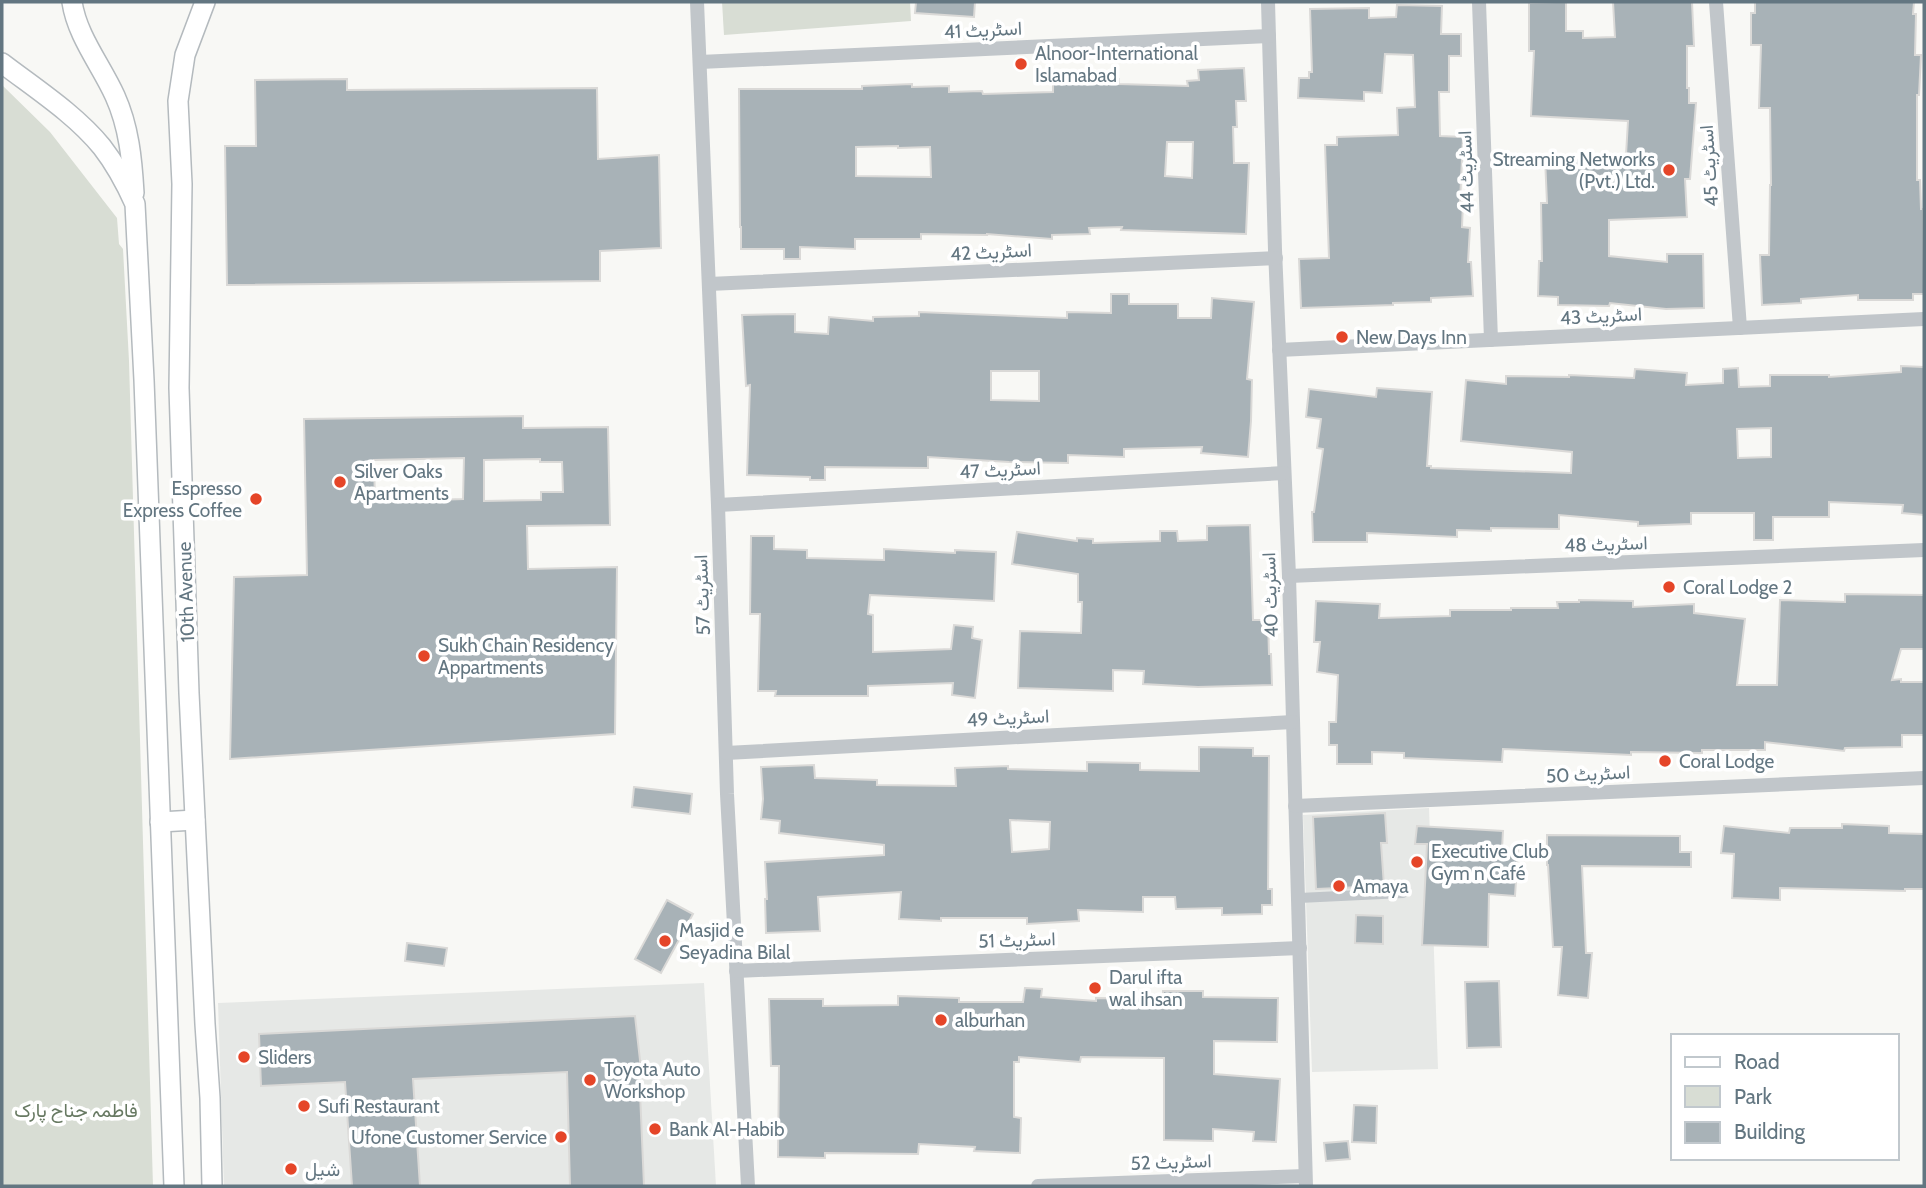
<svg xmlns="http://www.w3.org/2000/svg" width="1926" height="1188" font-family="Cabin,Vazirmatn,sans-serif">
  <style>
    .built { fill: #e6e8e6 }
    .green { fill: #d8ddd4 }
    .building { fill: #a8b2b7; stroke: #dad9d7; stroke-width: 2; fill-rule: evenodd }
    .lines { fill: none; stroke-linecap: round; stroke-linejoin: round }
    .secondary-casing { stroke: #b4babe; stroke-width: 22 }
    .pedestrian { stroke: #c1c6ca; stroke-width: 10 }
    .minor { stroke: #c1c6ca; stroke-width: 14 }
    .secondary { stroke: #fff; stroke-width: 19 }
    .poi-dot { fill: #e54528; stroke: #fff; stroke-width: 2.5 }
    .labels { text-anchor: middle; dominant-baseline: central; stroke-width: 7; stroke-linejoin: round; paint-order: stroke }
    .street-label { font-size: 19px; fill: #637681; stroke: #fff }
    .poi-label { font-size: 19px; fill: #637681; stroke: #fff; text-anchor: start }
    .park-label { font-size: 19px; fill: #677962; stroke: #fff }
  </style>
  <rect width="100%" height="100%" fill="#f8f8f5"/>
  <g class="built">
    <polygon points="1429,808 1438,1069 1312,1072 1303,815"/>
    <polygon points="704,983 716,1186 224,1186 218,1003"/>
  </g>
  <g class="green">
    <polygon points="722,2 910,2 911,21 724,35"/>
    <polygon points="2,85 50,132 117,218 119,244 123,249 129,361 153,1186 2,1186"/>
  </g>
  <g class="building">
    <polygon points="916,2 975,2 974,17 915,13"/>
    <polygon points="1566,2 1566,31 1583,31 1583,38 1615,37 1613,2 1692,2 1694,46 1687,46 1687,88 1689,88 1689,103 1696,103 1690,179 1685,179 1687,217 1609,220 1609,256 1667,262 1667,254 1703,254 1704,308 1666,309 1610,303 1609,306 1558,305 1558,297 1538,296 1539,261 1542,261 1541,203 1547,203 1545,158 1626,155 1628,121 1531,116 1534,51 1529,51 1529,3"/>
    <polygon points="1755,2 1914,2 1913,14 1916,14 1915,55 1921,55 1919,95 1917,95 1917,180 1920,180 1921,209 1923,209 1924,294 1913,294 1913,300 1858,300 1858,295 1801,299 1801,303 1762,305 1760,255 1769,255 1770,185 1771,185 1770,108 1759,108 1761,45 1751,45 1751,13 1755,13"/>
    <polygon points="1397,5 1442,6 1441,34 1461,34 1461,56 1449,56 1449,92 1439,92 1440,136 1463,137 1460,202 1463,202 1462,227 1470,228 1468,262 1471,262 1473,296 1431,298 1431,302 1393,303 1393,305 1301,308 1299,259 1329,258 1325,145 1337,145 1337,137 1398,135 1397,108 1415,107 1413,55 1385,54 1382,93 1364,92 1364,101 1298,98 1299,78 1309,78 1309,72 1312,72 1310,9 1369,8 1369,18 1396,17"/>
    <path d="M1244 68 1246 101H1236L1237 127H1233L1234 163H1249L1246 234 1121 230 1122 227 1089 228 1090 234 1052 235V239L987 234V235L921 234V239H855V249L800 247V259H784V249H741V227H740L739 89H862V86L912 84V87L949 86V92L982 91 983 94 1053 92V79H1119V84L1188 86 1187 81 1199 80 1198 70ZM1167 142H1193L1192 178 1165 176ZM898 146V148L930 147 931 177 856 176V147Z"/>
    <polygon points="347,79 347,90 597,88 598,159 659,155 661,248 600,251 600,281 227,285 225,146 256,146 255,80"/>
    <path d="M1111 294H1129V304H1178V318H1211L1212 298 1254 302 1247 379 1252 380 1251 421 1248 457 1201 453 1202 447 1124 449V457L1068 455V463L1009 462 928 457V468L825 467V480H810V477L747 475 750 385 746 386 742 315 795 314V332L828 334 829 317 873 321V317L919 316V312L1067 318V312L1111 313ZM991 371H1039V401L991 400Z"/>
    <path d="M1901 366 1924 367V515L1902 513 1903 505 1829 502V517H1773V540H1754V513H1691V524L1638 526V522L1559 515V529L1491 528V531L1457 530V537L1367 533V542H1313L1312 512H1314L1323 449 1317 448 1321 419 1306 417 1309 389 1376 397 1377 388 1432 392 1427 466H1431V468L1571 473 1572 452 1461 441 1466 380 1506 384V376L1569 377V375L1634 378 1635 369 1687 373 1686 385 1723 383V369L1738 368 1739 387 1770 386V375H1829V377L1901 372ZM1771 428V457L1738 458 1737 429Z"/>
    <path d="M523 416V428L608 427 610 525 527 526 528 569 617 567 615 734 230 759 234 577 307 575 304 419ZM464 458 463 499 375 502 374 460ZM540 459V462H562L563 492H541V500L484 501V460Z"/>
    <polygon points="1250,525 1253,620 1268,620 1269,654 1271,654 1272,685 1198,687 1143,684 1144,671 1113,670 1113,691 1018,688 1020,631 1081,633 1082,602 1078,602 1078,574 1012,564 1017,532 1077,541 1077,538 1093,539 1093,543 1160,541 1160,531 1177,531 1178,541 1207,540 1207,526"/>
    <polygon points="751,536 774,536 774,549 807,550 807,558 884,560 884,549 955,553 955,550 996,552 994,601 870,595 868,614 873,615 873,652 951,649 954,625 973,627 972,638 982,640 975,698 952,695 953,683 868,686 868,696 775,696 776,691 758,691 760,614 750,614"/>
    <polygon points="1845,594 1924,595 1924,649 1901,649 1892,680 1901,679 1901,682 1924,682 1924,735 1902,735 1902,747 1845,748 1844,751 1765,742 1765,750 1702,750 1702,753 1631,752 1631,755 1503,749 1502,762 1404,758 1404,753 1372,752 1372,764 1337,764 1337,745 1329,745 1329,722 1336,722 1338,675 1317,672 1320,642 1314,642 1316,601 1380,604 1379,618 1450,616 1450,610 1511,610 1511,608 1558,608 1557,602 1579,602 1579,600 1633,601 1633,607 1694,604 1694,613 1745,619 1737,685 1777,685 1780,600 1845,602"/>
    <path d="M1199 747 1253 748V756H1269L1268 889H1272V905H1262V914L1222 915V908L1176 909 1175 897H1143V912L1078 910 1079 921 1027 924V918H941V921L899 919 901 892 818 897 820 931 766 933 765 899H767L765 862 884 855V845L779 833 780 821 761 819 763 799 761 767 814 765 815 778 877 780V785L956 786 955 768 1008 766V769L1087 771V762L1140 763V770L1199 771ZM1010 820 1050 822 1049 849 1012 852Z"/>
    <polygon points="634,787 692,794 690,814 632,807"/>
    <polygon points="1385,813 1387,843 1381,843 1384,886 1316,889 1313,817"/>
    <polygon points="1842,824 1889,826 1889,833 1924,834 1924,889 1905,889 1905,891 1780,888 1780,900 1732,898 1734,854 1721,853 1724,826 1789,833 1790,828 1842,828"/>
    <polygon points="1417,826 1503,831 1502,849 1518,850 1515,896 1489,894 1488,947 1422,945 1427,844 1415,844"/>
    <polygon points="1547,835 1680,836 1680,852 1691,852 1691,867 1582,866 1586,953 1592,953 1588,998 1558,995 1562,947 1553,947 1548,865 1547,865"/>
    <polygon points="667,900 693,914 661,973 635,959"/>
    <polygon points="1356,915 1383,916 1383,944 1355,943"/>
    <polygon points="407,943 447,948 444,966 405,961"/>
    <polygon points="1499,981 1501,1047 1467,1048 1465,982"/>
    <polygon points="1025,988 1042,989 1041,997 1096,1001 1096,998 1163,999 1163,991 1203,991 1203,997 1278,998 1277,1042 1214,1041 1214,1074 1280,1079 1276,1142 1253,1141 1254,1132 1213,1129 1213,1141 1164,1140 1164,1058 1081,1057 1080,1062 1019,1057 1019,1062 1014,1062 1014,1117 1021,1118 1020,1153 974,1151 975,1147 919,1144 918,1154 825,1153 825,1158 778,1157 779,1066 771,1066 769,999 823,999 823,1006 898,1005 898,996 959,998 959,1002 1023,1002"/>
    <polygon points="635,1016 641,1069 639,1069 644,1186 570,1186 567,1072 413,1079 420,1186 352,1186 345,1082 261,1086 259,1034"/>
    <polygon points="1354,1105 1377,1106 1376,1143 1352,1142"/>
    <polygon points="1348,1141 1350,1159 1326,1161 1324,1143"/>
  </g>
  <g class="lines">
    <defs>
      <g id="secondary">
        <path d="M72 2C77 36 101 65 115 96 129 127 132 159 134 193"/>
        <polyline points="205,2 185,55 178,101 182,184 179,388 189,693 205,1024 210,1098 212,1186"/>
        <path d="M2 63C36 89 75 114 102 147 116 165 126 184 135 204L144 380 174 1186"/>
        <polyline points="160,822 195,820"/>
      </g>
    </defs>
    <use href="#secondary" class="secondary-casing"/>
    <polyline class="pedestrian" points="1299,898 1403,893"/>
    <g class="minor">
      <polyline points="697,2 718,505 727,794 748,1186"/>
      <polyline points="1268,2 1275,250 1289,576 1306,1186"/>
      <polyline points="1479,2 1491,340"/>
      <polyline points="1716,2 1740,328"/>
      <polyline points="700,62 1269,36"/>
      <polyline points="709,284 1276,258"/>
      <polyline points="1279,350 1924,319"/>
      <polyline points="718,505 1284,473"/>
      <polyline points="1289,576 1924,550"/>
      <polyline points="726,753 1293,722"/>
      <polyline points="1295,806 1924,778"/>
      <polyline points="736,971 1300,948"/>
      <polyline points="1038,1186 1305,1176"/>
    </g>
    <use href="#secondary" class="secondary"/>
  </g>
  <g class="poi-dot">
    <circle cx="1021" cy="64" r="7"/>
    <circle cx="1669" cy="170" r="7"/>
    <circle cx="1342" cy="337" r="7"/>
    <circle cx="340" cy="482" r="7"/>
    <circle cx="256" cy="499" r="7"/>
    <circle cx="1669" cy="587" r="7"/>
    <circle cx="424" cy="656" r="7"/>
    <circle cx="1665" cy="761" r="7"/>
    <circle cx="1417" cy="862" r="7"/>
    <circle cx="1339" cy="886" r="7"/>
    <circle cx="665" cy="941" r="7"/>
    <circle cx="1095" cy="988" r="7"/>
    <circle cx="941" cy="1020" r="7"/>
    <circle cx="244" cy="1057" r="7"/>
    <circle cx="590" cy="1080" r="7"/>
    <circle cx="304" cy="1106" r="7"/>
    <circle cx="655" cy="1129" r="7"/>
    <circle cx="561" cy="1137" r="7"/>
    <circle cx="291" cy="1169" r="7"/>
  </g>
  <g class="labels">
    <g class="street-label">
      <text transform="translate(983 30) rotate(-3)">اسٹریٹ 41</text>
      <text transform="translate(1709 166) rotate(-94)">اسٹریٹ 45</text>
      <text transform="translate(1466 172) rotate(-92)">اسٹریٹ 44</text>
      <text transform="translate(991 252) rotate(-3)">اسٹریٹ 42</text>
      <text transform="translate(1601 316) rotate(-3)">اسٹریٹ 43</text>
      <text transform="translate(1000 470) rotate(-3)">اسٹریٹ 47</text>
      <text transform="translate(1606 544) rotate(-2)">اسٹریٹ 48</text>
      <text transform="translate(186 592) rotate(-92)">10th Avenue</text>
      <text transform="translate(702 595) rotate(-92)">اسٹریٹ 57</text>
      <text transform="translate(1270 595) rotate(-92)">اسٹریٹ 40</text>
      <text transform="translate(1008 718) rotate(-3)">اسٹریٹ 49</text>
      <text transform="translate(1588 774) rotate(-3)">اسٹریٹ 50</text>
      <text transform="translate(1017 940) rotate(-2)">اسٹریٹ 51</text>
      <text transform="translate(1171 1162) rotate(-2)">اسٹریٹ 52</text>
    </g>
    <g class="poi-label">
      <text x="1035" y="53">Alnoor-International<tspan x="1035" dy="22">Islamabad</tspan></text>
      <text x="1655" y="159" text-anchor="end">Streaming Networks<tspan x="1655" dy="22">(Pvt.) Ltd.</tspan></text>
      <text x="1356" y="337">New Days Inn</text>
      <text x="354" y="471">Silver Oaks<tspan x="354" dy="22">Apartments</tspan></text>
      <text x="242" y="488" text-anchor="end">Espresso<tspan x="242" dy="22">Express Coffee</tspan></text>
      <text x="1683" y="587">Coral Lodge 2</text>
      <text x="438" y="645">Sukh Chain Residency<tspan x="438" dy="22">Appartments</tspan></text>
      <text x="1679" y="761">Coral Lodge</text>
      <text x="1431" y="851">Executive Club<tspan x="1431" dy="22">Gym n Café</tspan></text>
      <text x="1353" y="886">Amaya</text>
      <text x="679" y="930">Masjid e<tspan x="679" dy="22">Seyadina Bilal</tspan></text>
      <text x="1109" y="977">Darul ifta<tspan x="1109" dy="22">wal ihsan</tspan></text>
      <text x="955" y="1020">alburhan</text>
      <text x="258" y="1057">Sliders</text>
      <text x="604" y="1069">Toyota Auto<tspan x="604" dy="22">Workshop</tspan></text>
      <text x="318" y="1106">Sufi Restaurant</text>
      <text x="669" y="1129">Bank Al-Habib</text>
      <text x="547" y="1137" text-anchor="end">Ufone Customer Service</text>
      <text x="305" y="1169">شیل</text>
    </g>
    <g class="park-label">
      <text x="76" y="1110">فاطمہ جناح پارک</text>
    </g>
  </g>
  <rect width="1926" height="1188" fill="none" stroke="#637681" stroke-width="7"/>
  <rect x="1671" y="1034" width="228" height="126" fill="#ffffff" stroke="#c1c8cd" stroke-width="2"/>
  <rect x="1685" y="1057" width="35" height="10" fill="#ffffff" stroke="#c1c8cd" stroke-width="2"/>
  <text x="1734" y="1069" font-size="21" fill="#637681">Road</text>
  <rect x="1685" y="1086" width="35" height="21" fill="#d8ddd4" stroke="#c1c8cd" stroke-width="2"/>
  <text x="1734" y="1104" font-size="21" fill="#637681">Park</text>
  <rect x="1685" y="1122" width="35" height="21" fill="#a8b2b7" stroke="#c1c8cd" stroke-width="2"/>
  <text x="1734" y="1139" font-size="21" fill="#637681">Building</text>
</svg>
